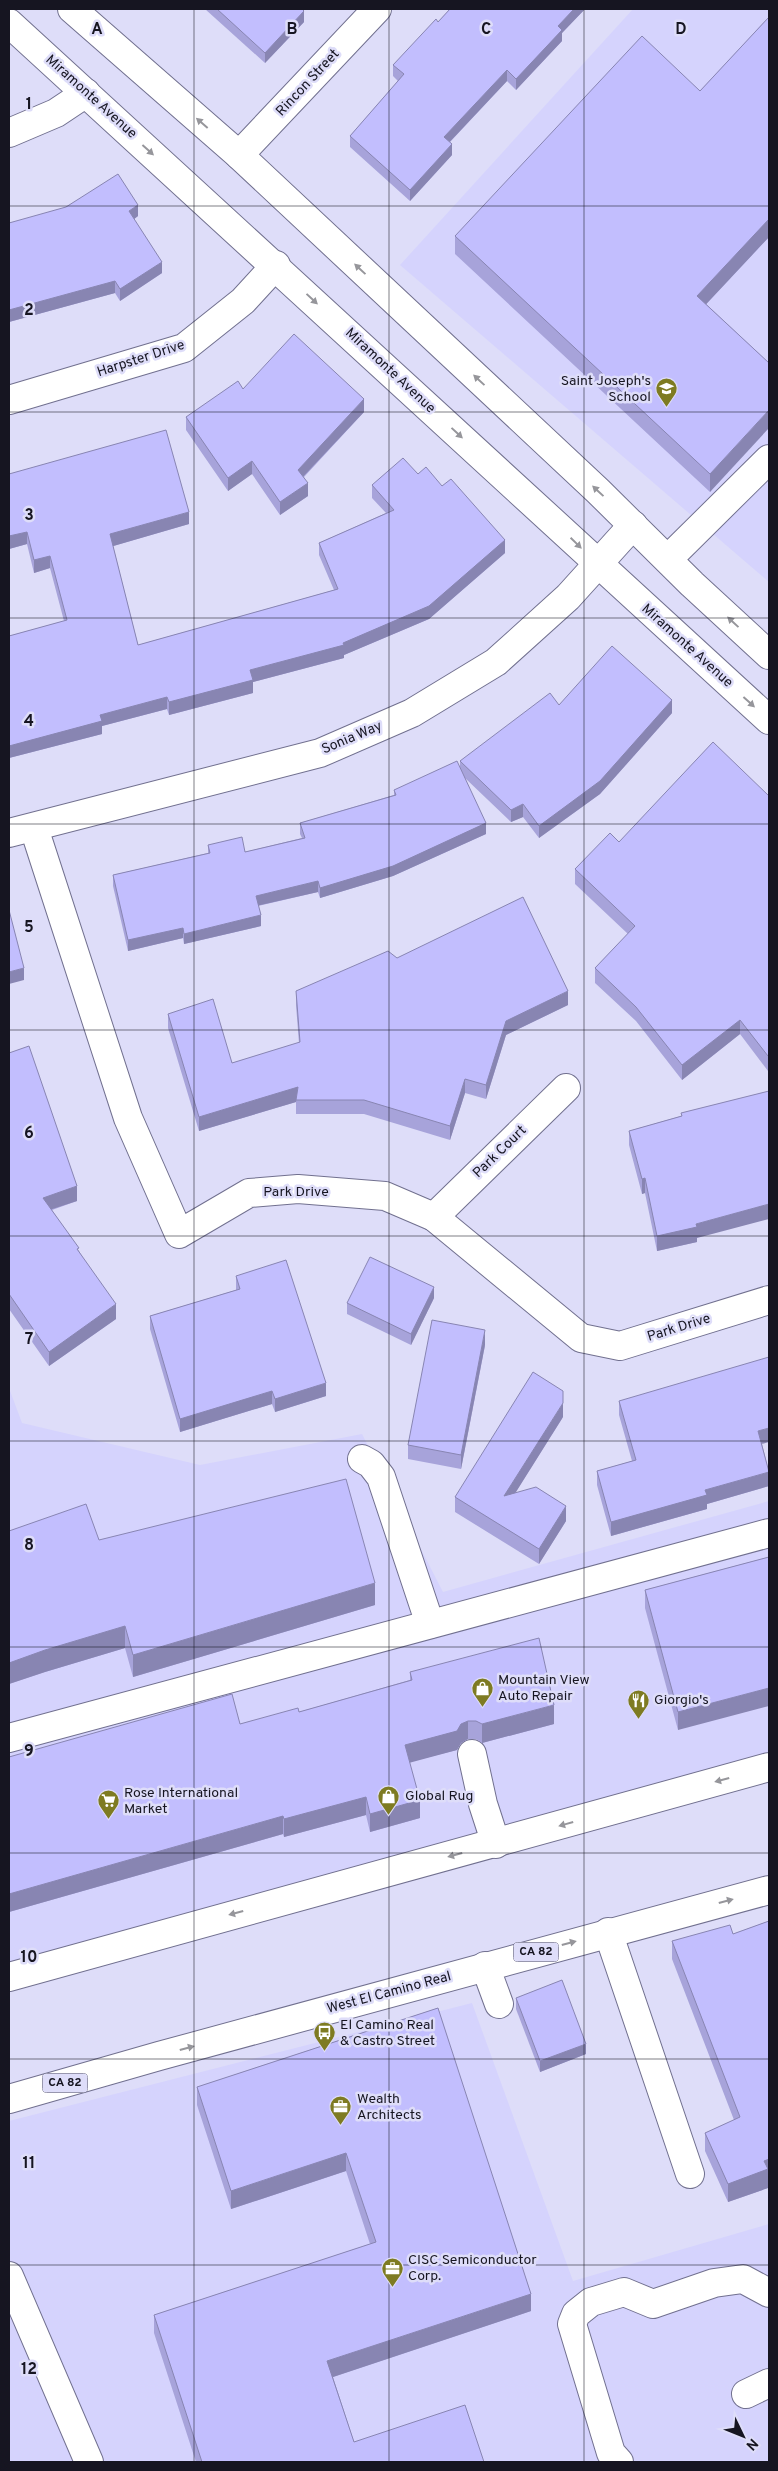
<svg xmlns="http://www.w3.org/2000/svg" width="778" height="2471" font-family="Overpass,sans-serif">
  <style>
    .built { fill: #d5d3fd }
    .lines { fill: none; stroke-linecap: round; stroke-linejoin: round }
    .minor-casing { stroke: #71708f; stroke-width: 30 }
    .major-casing { stroke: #71708f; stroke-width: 30 }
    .minor { stroke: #fff; stroke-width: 28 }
    .major { stroke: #fff; stroke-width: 28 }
    .wall { fill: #a7a3da }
    .shaded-wall { fill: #8885b2 }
    .building { fill: #c2befe; stroke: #8885b2 }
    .oneway { fill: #96969b }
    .grid { fill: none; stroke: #161521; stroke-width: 1; stroke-opacity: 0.55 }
    .labels { text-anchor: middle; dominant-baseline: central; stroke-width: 5; stroke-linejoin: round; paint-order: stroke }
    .shield { fill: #deddf9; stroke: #525162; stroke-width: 1 }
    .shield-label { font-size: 12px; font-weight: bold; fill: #161521 }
    .street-label { font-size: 14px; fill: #161521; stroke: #deddf9 }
    .poi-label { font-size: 14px; fill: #161521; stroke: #deddf9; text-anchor: start }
    .grid-label { font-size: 16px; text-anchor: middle; font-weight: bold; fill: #161521; stroke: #deddf9; stroke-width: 5; stroke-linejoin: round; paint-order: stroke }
  </style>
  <rect width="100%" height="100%" fill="#deddf9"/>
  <g class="built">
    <polygon points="633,9 769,9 769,582 400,265"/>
    <polygon points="9,1388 22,1423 200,1465 362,1434 443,1592 769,1501 769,1767 9,1977"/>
    <polygon points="472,2003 573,2281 769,2224 769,2462 9,2462 9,2121"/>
  </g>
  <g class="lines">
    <defs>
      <g id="minor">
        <polyline points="9,133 56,113 86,93"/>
        <polyline points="239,155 377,9"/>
        <polyline points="9,400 184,348 243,301 276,265"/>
        <polyline points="668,559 769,459"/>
        <polyline points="34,828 128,1118 179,1234 249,1193 298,1189 385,1196 434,1217 581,1338 620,1346 769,1300"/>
        <polyline points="9,833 320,753 412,713 496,662 568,597 633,525"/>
        <polyline points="434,1217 566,1088"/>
        <polyline points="362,1459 371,1464 381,1477 430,1624"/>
        <polyline points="9,1738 769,1533"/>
        <polyline points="472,1754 483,1804 496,1844"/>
        <polyline points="608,1932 690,2174"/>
        <polyline points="485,1966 499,2004"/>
        <polyline points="746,2394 769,2383"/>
        <polyline points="619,2462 611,2453 572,2324 576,2314 591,2302 624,2292 653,2304 714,2283 743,2279 769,2293"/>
      </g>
      <g id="major">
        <polyline points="72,9 239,155 598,491 692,584 769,655"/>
        <path d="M9 23C263 254 515 489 769 720"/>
        <polyline points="9,1977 769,1767"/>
        <polyline points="9,2099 159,2056 769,1890"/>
        <polyline points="9,2276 89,2462"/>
      </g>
    </defs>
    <use href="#minor" class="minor-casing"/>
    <use href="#major" class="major-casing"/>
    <use href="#minor" class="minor"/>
    <use href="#major" class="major"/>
  </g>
  <g class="wall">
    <polygon points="205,9 302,9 304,22 265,63"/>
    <polygon points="450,9 585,9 562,33 562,41 516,90 507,81 450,142 452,155 410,201 350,147 350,136 398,81 393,76 393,65 438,22"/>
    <polygon points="769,17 769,237 706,304 769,363 710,492 455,254 455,236 700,91"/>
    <polygon points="138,216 134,219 162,273 120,301 115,293 9,322 9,223"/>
    <polygon points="243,389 364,412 304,477 308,496 280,515 252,474 228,491 186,430 186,417"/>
    <polygon points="9,474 189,524 113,546 138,645 334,590 319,555 319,543 386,513 372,498 372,485 418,474 442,486 505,553 429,619 344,655 344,658 253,682 253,693 169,715 167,709 102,726 102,734 9,758 9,636 64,621 50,568 34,573 27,544 9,549"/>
    <polygon points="559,705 672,713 600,794 539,838 523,817 511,822 465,778 486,834 393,876 320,898 318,892 258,906 261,926 184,944 183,938 128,951 113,886 113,875 208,853 208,845 245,852 302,838 300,834 300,823 394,795 394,790 460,767 460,761"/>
    <polygon points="769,796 768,1071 740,1034 682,1080 636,1021 595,983 595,968 628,934 575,884 575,869 619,842"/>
    <polygon points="397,958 568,1005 506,1035 486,1099 465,1093 450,1140 364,1114 296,1114 296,1102 199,1131 168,1028 168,1014 232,1063 299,1043 296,1005 296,991"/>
    <polygon points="9,1053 77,1201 52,1210 79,1251 116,1319 49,1366 9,1309"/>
    <polygon points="681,1113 697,1242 657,1251 645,1193 642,1194 629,1145 629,1131 681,1116"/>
    <polygon points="236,1276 326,1396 275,1412 272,1404 180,1432 150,1329 150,1316 236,1290"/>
    <polygon points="434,1298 411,1345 347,1314 347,1303"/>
    <polygon points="485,1345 461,1469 408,1459 408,1445"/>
    <polygon points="619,1401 762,1444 769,1472 769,1486 707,1504 707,1509 611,1536 597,1485 597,1471 632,1461 619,1415"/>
    <polygon points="563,1417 515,1493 566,1521 539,1564 455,1512 455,1497"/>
    <polygon points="9,1531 99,1540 375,1605 133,1677 125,1648 45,1672 9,1684"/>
    <polygon points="769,1557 678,1730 645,1608 645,1590"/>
    <polygon points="410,1672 554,1724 482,1743 476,1739 468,1739 461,1743 457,1750 409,1762 420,1818 370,1832 366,1815 284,1837 283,1834 9,1912 9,1757 240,1724 299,1712 410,1680"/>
    <polygon points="769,1921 769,2178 768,2178 768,2188 728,2202 705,2151 705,2133 734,2120 672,1959 672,1941 733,1934"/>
    <polygon points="516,1998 586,2054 540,2072 516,2009"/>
    <polygon points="438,2008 531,2311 333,2377 354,2442 484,2462 196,2462 154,2333 154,2315 370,2244 346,2171 231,2209 197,2105 197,2087"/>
  </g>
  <g class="shaded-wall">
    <polygon points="574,9 585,9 562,33 562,41 516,90 516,79 558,26"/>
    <polygon points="304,11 304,22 265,63 265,53"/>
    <polygon points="507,70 507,81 444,148 444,137"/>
    <polygon points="452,144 452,155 410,201 410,190"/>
    <polygon points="138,205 138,216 129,223 129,211"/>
    <polygon points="769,219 769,237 697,314 697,296"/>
    <polygon points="162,262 162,273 120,301 120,289"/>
    <polygon points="115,281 115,293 9,322 9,310"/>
    <polygon points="364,399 364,412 298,482 298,470"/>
    <polygon points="769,410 769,428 710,492 710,474"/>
    <polygon points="252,461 252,474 228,491 228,478"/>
    <polygon points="308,483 308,496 280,515 280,502"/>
    <polygon points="189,512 189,524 110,547 110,534"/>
    <polygon points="27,532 27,544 9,549 9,536"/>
    <polygon points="505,540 505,553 429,619 344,655 344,658 253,682 253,693 169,715 169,702 250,670 343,643"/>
    <polygon points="50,556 50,568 34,573 34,560"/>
    <polygon points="167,697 167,709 102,726 102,734 9,758 9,746 100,715"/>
    <polygon points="672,700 672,713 600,794 539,838 539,826"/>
    <polygon points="523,804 523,817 511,822 511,810"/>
    <polygon points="486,823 486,834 393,876 320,898 320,888"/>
    <polygon points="318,881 318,892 256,906 256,896"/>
    <polygon points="261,915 261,926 184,944 184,934"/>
    <polygon points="183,928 183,938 128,951 128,940"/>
    <polygon points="24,968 24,980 9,984 9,972"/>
    <polygon points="568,991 568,1005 506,1035 486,1099 486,1085 506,1021"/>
    <polygon points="740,1020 740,1034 682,1080 682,1065"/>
    <polygon points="769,1055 769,1070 768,1071 768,1056"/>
    <polygon points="465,1079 465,1093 450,1140 450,1126"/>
    <polygon points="298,1087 296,1102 199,1131 199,1117"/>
    <polygon points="645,1178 645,1193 642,1194 642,1179"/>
    <polygon points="77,1186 77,1201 43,1212 43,1198"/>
    <polygon points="769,1204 769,1219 697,1238 697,1242 657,1251 657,1236 696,1224"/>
    <polygon points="434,1287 434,1298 411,1345 411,1334"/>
    <polygon points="116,1304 116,1319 49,1366 49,1352"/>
    <polygon points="485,1330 485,1345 461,1469 461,1455"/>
    <polygon points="326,1383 326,1396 275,1412 275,1399"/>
    <polygon points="272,1391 272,1404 180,1432 180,1419"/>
    <polygon points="563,1403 563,1417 504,1511 504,1496"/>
    <polygon points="769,1428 769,1442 758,1445 758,1431"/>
    <polygon points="769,1472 769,1486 707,1504 707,1509 611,1536 611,1522 705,1490"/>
    <polygon points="566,1506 566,1521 539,1564 539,1549"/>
    <polygon points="375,1583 375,1605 133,1677 133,1655"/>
    <polygon points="125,1626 125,1648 45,1672 9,1684 9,1663 45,1650"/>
    <polygon points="769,1688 769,1706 678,1730 678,1712"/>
    <polygon points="554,1705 554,1724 482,1743 482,1724"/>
    <polygon points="468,1721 468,1739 461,1743 457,1750 405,1764 405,1745 461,1724"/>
    <polygon points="366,1797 366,1815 284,1837 284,1819"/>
    <polygon points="420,1800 420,1818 370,1832 370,1814"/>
    <polygon points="283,1816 283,1834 9,1912 9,1894"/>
    <polygon points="586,2044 586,2054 540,2072 540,2061"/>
    <polygon points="346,2153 346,2171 231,2209 231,2191"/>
    <polygon points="769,2159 769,2178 768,2178 768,2188 728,2202 728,2184 764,2161"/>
    <polygon points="531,2294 531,2311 327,2379 327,2361"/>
  </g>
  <g class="building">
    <polygon points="217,9 302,9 304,11 265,53"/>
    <polygon points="450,9 574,9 558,26 562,30 516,79 507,70 444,137 452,144 410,190 350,136 404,74 393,65 436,19 438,22"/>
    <polygon points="769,17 769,219 697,296 769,363 769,410 710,474 455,236 642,36 700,91"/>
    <polygon points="118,174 138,205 129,211 162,262 120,289 115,281 9,310 9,223 66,207"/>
    <polygon points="294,334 364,399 298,470 308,483 280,502 252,461 228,478 186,417 238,381 243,389"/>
    <polygon points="166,430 189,512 110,534 138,645 338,589 319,543 394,510 372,485 403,458 418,474 426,467 442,486 451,479 505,540 429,606 343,643 344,645 250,670 253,680 169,702 167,697 100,715 102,721 9,746 9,636 67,620 50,556 34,560 27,532 9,536 9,474"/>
    <polygon points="612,646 672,700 600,781 539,826 523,804 511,810 460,761 550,693 559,705"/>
    <polygon points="713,742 769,796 769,1055 768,1056 740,1020 682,1065 636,1007 595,968 635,926 575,869 610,833 619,842"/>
    <polygon points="457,761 486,823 393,866 320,888 318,881 256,896 261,915 184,934 183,928 128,940 113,875 210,853 208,845 242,837 245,852 305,838 300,823 396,795 394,790"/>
    <polygon points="523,897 568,991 506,1021 486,1085 465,1079 450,1126 364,1100 296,1100 298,1087 199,1117 168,1014 213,999 232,1063 300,1042 296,991 388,951 397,958"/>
    <polygon points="9,910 24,968 9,972"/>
    <polygon points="29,1046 77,1186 43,1198 79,1248 77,1249 116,1304 49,1352 9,1294 9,1053"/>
    <polygon points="769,1091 769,1204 696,1224 697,1227 657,1236 645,1178 642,1179 629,1131 682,1116 681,1113"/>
    <polygon points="370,1257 434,1287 411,1334 347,1303"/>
    <polygon points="286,1260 326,1383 275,1399 272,1391 180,1419 150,1316 240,1289 236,1276"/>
    <polygon points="432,1320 485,1330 461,1455 408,1445"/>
    <polygon points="769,1357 769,1428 758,1431 769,1472 705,1490 707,1495 611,1522 597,1471 636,1460 619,1401"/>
    <polygon points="533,1372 563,1391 563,1403 504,1496 536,1487 566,1506 539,1549 455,1497"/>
    <polygon points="346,1479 375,1583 133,1655 125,1626 45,1650 9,1663 9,1531 86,1504 99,1540"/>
    <polygon points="769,1557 769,1688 678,1712 645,1590"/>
    <polygon points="539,1638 554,1705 482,1724 476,1721 468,1721 461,1724 457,1731 405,1745 420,1800 370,1814 366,1797 284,1819 283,1816 9,1894 9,1757 232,1694 240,1724 298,1708 299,1712 412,1680 410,1672"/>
    <polygon points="769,1921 769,2159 764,2161 768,2169 728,2184 705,2133 740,2117 672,1941 730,1925 733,1934"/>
    <polygon points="562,1980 586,2044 540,2061 516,1998"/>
    <polygon points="438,2008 531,2294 327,2361 354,2442 465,2405 484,2462 202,2462 154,2315 376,2242 346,2153 231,2191 197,2087"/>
  </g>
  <defs><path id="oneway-solid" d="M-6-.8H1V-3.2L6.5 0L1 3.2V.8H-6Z" transform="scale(1.25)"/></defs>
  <g class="oneway">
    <use href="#oneway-solid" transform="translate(202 123) rotate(-139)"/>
    <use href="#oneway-solid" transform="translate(148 150) rotate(42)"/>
    <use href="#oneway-solid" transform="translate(360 269) rotate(-137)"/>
    <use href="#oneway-solid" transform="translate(312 299) rotate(43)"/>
    <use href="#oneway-solid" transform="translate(479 380) rotate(-137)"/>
    <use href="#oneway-solid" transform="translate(457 433) rotate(43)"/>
    <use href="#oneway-solid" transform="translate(598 491) rotate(-137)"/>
    <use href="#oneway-solid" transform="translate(576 543) rotate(44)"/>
    <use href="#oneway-solid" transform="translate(733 622) rotate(-137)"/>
    <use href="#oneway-solid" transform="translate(749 702) rotate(42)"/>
    <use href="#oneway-solid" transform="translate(722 1780) rotate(165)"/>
    <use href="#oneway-solid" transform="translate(566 1824) rotate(164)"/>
    <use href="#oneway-solid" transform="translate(455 1855) rotate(165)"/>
    <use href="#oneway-solid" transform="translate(726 1901) rotate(-15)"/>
    <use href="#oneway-solid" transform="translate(236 1913) rotate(165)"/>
    <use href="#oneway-solid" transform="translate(569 1943) rotate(-15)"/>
    <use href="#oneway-solid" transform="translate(187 2048) rotate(-15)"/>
  </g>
  <path class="grid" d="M194 9V2462M389 9V2462M584 9V2462M9 206H769M9 412H769M9 618H769M9 824H769M9 1030H769M9 1236H769M9 1441H769M9 1647H769M9 1853H769M9 2059H769M9 2265H769"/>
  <defs>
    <symbol id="school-pin" viewBox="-11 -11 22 30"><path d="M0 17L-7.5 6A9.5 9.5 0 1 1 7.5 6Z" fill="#7e7b22" stroke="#deddf9"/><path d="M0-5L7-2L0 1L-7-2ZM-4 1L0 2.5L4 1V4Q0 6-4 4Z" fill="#fff"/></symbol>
    <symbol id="shop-pin" viewBox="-11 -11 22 30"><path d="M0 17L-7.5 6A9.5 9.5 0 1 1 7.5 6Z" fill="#7e7b22" stroke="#deddf9"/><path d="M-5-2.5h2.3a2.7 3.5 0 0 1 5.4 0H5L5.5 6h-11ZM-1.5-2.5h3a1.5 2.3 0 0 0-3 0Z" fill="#fff"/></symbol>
    <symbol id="restaurant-pin" viewBox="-11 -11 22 30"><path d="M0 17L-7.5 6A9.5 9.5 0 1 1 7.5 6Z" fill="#7e7b22" stroke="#deddf9"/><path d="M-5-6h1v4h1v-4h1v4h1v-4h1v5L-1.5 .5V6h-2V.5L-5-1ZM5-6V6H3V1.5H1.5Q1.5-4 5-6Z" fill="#fff"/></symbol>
    <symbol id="supermarket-pin" viewBox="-11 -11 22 30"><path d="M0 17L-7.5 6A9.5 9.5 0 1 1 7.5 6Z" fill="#7e7b22" stroke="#deddf9"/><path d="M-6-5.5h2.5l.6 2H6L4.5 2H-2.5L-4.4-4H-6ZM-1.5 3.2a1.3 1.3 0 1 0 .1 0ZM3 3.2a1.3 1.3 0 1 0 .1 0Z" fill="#fff"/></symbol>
    <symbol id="bus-pin" viewBox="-11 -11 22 30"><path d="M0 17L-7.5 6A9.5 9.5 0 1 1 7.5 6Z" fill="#7e7b22" stroke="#deddf9"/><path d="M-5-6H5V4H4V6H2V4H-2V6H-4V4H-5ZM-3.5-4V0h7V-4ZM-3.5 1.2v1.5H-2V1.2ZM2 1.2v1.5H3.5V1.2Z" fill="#fff"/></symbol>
    <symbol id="office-pin" viewBox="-11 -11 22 30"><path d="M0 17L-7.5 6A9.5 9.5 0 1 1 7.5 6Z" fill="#7e7b22" stroke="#deddf9"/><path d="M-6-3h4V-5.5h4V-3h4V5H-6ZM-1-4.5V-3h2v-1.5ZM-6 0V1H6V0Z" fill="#fff"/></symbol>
  </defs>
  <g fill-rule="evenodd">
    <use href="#school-pin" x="654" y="376" width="25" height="34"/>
    <use href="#shop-pin" x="470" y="1676" width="25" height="34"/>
    <use href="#restaurant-pin" x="626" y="1688" width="25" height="34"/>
    <use href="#shop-pin" x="376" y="1784" width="25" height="34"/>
    <use href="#supermarket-pin" x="96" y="1788" width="25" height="34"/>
    <use href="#bus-pin" x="312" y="2020" width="25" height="34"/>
    <use href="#office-pin" x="328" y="2094" width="25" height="34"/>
    <use href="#office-pin" x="380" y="2256" width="25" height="34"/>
  </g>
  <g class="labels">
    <g class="shield">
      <rect x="513.5" y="1942.5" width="45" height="19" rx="4"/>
      <rect x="42.5" y="2073.5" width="45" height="19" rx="4"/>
    </g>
    <g class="shield-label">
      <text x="536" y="1952">CA 82</text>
      <text x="65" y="2083">CA 82</text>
    </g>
    <g class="street-label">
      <text transform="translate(308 83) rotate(-47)">Rincon Street</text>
      <text transform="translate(91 97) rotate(42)">Miramonte Avenue</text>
      <text transform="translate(141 359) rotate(-18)">Harpster Drive</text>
      <text transform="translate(390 371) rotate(43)">Miramonte Avenue</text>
      <text transform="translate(687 646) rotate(42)">Miramonte Avenue</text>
      <text transform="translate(352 738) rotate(-23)">Sonia Way</text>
      <text transform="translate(500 1152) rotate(-44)">Park Court</text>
      <text x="296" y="1192">Park Drive</text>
      <text transform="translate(679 1328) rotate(-17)">Park Drive</text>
      <text transform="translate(389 1993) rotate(-15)">West El Camino Real</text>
    </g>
    <g class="poi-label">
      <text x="651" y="381" text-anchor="end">Saint Joseph's<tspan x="651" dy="16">School</tspan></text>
      <text x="498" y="1680">Mountain View<tspan x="498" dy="16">Auto Repair</tspan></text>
      <text x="654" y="1700">Giorgio's</text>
      <text x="124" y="1793">Rose International<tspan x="124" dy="16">Market</tspan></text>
      <text x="405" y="1796">Global Rug</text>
      <text x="340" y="2025">El Camino Real<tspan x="340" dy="16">&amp; Castro Street</tspan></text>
      <text x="357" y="2099">Wealth<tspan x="357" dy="16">Architects</tspan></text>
      <text x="408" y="2260">CISC Semiconductor<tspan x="408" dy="16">Corp.</tspan></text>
    </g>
  </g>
  <g class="grid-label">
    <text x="97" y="34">A</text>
    <text x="292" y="34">B</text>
    <text x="486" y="34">C</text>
    <text x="681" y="34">D</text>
    <text x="29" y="109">1</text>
    <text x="29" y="315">2</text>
    <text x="29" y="520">3</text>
    <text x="29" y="726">4</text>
    <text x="29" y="932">5</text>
    <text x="29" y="1138">6</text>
    <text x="29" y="1344">7</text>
    <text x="29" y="1550">8</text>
    <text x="29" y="1756">9</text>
    <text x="29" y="1962">10</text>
    <text x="29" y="2168">11</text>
    <text x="29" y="2374">12</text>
  </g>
  <rect width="778" height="2471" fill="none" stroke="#161521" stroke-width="20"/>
  <g transform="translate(743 2436) rotate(133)" stroke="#deddf9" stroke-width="4" paint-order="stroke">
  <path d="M0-4L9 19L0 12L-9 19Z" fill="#161521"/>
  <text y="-8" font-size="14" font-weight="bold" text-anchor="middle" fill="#161521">N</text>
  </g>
</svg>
